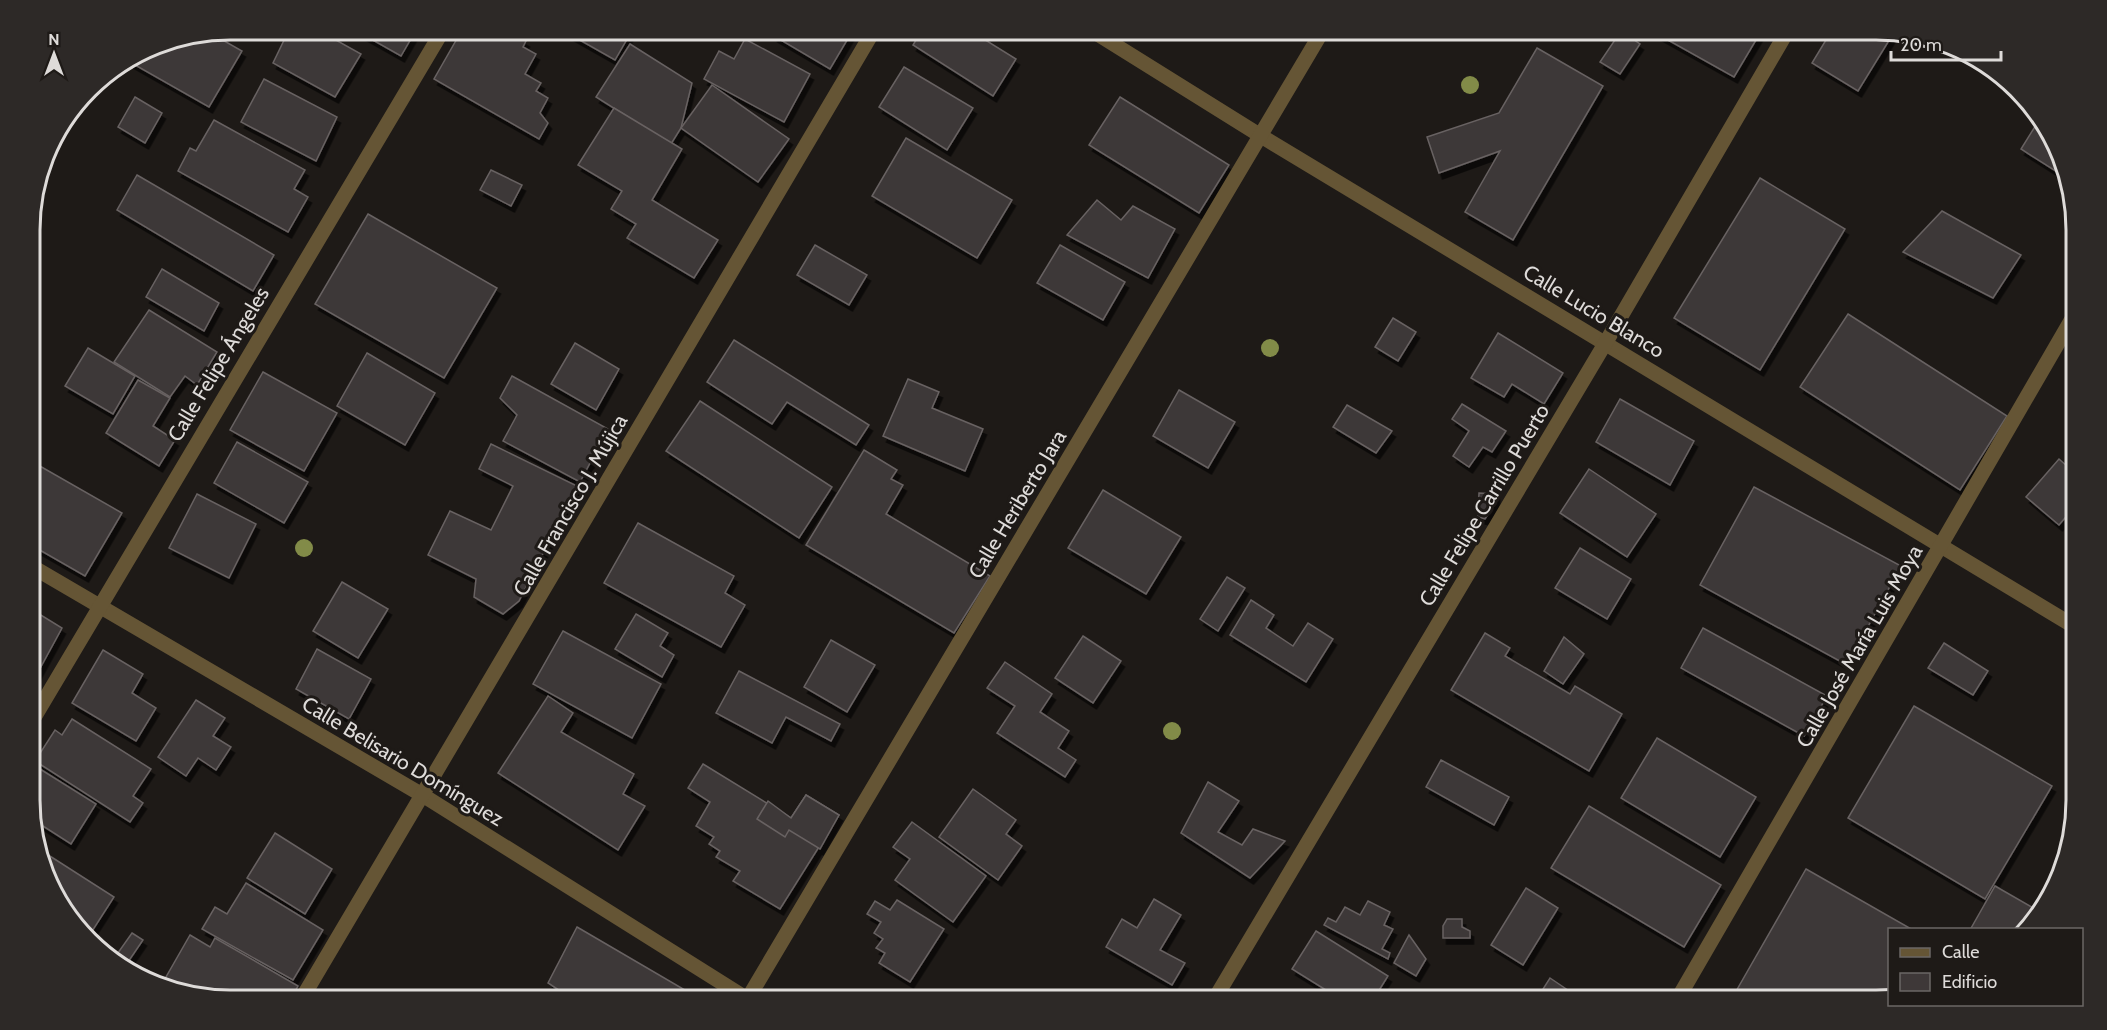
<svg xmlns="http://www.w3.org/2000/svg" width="2107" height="1030" font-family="Cabin,sans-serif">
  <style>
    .building { fill: #3e3838; stroke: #686262; stroke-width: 1.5; filter: url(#shadow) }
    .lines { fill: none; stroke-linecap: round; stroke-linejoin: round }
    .minor { stroke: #655535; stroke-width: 15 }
    .tree { fill: #828b48 }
    .labels { text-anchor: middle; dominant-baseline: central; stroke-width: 6; stroke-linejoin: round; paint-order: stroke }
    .street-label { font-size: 21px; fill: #dedbd9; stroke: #1e1a17 }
    .rim { fill: none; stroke: #dedbd9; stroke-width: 3 }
  </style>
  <defs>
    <filter id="shadow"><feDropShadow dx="3.5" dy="6" stdDeviation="0" flood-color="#0009"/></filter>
  </defs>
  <rect width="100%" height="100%" fill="#1e1a17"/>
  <g class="building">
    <polygon points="289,30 318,30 361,54 335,97 273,63"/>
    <polygon points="355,30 416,30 401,56"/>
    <polygon points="462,30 508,30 526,41 523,47 536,54 525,74 541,83 536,91 548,98 540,113 548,123 539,139 434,79"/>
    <polygon points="562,30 623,30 630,34 615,60"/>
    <polygon points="777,30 853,30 830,69 774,36"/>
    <polygon points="922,30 987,30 982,38 1016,59 993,96 913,45"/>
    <polygon points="1650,30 1751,30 1759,35 1734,77"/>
    <polygon points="1832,30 1877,30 1893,34 1858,91 1812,63"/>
    <polygon points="1621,31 1640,44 1620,74 1600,62"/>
    <polygon points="212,34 242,51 209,107 128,61 154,45"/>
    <polygon points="745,39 810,74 784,122 704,79 719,51 734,59"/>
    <polygon points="630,44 692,83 681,128 671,144 596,97"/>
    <polygon points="1537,48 1603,86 1513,240 1465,212 1500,151 1439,173 1427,137 1499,113"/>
    <polygon points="904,67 973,108 947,150 879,107"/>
    <polygon points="264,79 337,117 316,161 241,122"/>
    <polygon points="712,85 789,139 758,182 681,128"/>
    <polygon points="135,97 162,113 145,143 118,127"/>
    <polygon points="1120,97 1229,165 1199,213 1089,145"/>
    <polygon points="614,108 682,149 652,200 718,240 694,278 627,238 636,224 611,209 622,191 578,165"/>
    <polygon points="2041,117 2043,119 2065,177 2021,149"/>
    <polygon points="214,120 305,170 294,189 308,197 288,232 178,171 190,148 196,151"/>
    <polygon points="906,138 1012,200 977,258 872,196"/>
    <polygon points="491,170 522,185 511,206 480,190"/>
    <polygon points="137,175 274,255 253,291 117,210"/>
    <polygon points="1760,178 1845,229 1760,370 1674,318"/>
    <polygon points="1097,200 1121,220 1133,206 1175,229 1148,278 1067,235"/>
    <polygon points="1942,211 2021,255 1993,298 1903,252"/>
    <polygon points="368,214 497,288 444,378 315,304"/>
    <polygon points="815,245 867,275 849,305 797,275"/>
    <polygon points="1060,245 1125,282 1103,320 1037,283"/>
    <polygon points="162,269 219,303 204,331 146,297"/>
    <polygon points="149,310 217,352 197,385 185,376 170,397 114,362"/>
    <polygon points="1848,314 2007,416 1960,490 1800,387"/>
    <polygon points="1393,318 1416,332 1398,361 1375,347"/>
    <polygon points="1498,333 1563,373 1544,404 1512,384 1504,397 1471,378"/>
    <polygon points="734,340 869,425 856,445 787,402 772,424 707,382"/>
    <polygon points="575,343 619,369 596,410 551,384"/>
    <polygon points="88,348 135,376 113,414 65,386"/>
    <polygon points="367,353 435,393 405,445 337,406"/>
    <polygon points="263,372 337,413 304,471 230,430"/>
    <polygon points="512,376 608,429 580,482 503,441 517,415 500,398"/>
    <polygon points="908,379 939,392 932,408 983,429 965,471 883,436"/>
    <polygon points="138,380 170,398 153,426 175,440 159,466 106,433"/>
    <polygon points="1179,390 1235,422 1208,468 1153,436"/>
    <polygon points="1620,399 1694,441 1670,485 1596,442"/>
    <polygon points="700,401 832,487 799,538 666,451"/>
    <polygon points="1462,404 1506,431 1492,452 1483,447 1469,467 1453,456 1469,431 1452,419"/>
    <polygon points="1347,405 1392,431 1376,453 1333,427"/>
    <polygon points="237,442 308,482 284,523 214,483"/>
    <polygon points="491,444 577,486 519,601 503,614 474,597 476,579 428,555 450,511 491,530 513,486 479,469"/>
    <polygon points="864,450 897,470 891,479 903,485 886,514 990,576 954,633 806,545"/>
    <polygon points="2059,459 2076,474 2076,505 2059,525 2026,497"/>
    <polygon points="31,461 122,513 85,576 31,545"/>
    <polygon points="1589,469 1656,514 1627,557 1560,513"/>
    <polygon points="1754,487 1901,566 1847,665 1700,585"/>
    <polygon points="1103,490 1181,537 1146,594 1068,548"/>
    <polygon points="1479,493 1496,494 1496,502 1485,519 1478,517"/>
    <polygon points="197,494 256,524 229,578 169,548"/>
    <polygon points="638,523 734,576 725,593 745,605 721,647 604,583"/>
    <polygon points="1580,548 1631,579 1607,619 1555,588"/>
    <polygon points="1227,577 1245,588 1218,631 1200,619"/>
    <polygon points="342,582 388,609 358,658 313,631"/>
    <polygon points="1251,600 1274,615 1266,628 1293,646 1308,623 1333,639 1306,682 1230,635"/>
    <polygon points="31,609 62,628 31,685"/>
    <polygon points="636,614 668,633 660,646 674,655 662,677 615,649"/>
    <polygon points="1703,628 1827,696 1804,736 1681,668"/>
    <polygon points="563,631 661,684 632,738 533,684"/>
    <polygon points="1485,633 1510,648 1505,656 1570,694 1575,686 1622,714 1589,771 1451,690"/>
    <polygon points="1083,636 1121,661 1093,703 1055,678"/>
    <polygon points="1564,637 1584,654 1563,684 1544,671"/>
    <polygon points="831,640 875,665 847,712 804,687"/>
    <polygon points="1944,643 1988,671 1973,695 1928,668"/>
    <polygon points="317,649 371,679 349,719 296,689"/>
    <polygon points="103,650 143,674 132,693 156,708 136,741 72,703"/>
    <polygon points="1005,662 1052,694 1040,712 1069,731 1058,748 1076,760 1065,777 997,733 1015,706 987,688"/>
    <polygon points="739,671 840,724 831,741 786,717 772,743 716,713"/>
    <polygon points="548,696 573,713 561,732 634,774 623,794 645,806 618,850 498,773"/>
    <polygon points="196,700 225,718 213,736 231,747 216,770 198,758 186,776 158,757"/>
    <polygon points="1914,706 2052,786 1985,899 1848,818"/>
    <polygon points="72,719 151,769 133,796 143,803 130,822 35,761 55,730 62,735"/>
    <polygon points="1657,738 1756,797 1720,857 1621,798"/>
    <polygon points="1441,760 1509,797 1494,825 1426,787"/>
    <polygon points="703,764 791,818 806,795 839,815 780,909 733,881 740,871 716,857 720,851 709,844 714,837 696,826 710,802 688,788"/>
    <polygon points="40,769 96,804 71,844 32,819 32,781"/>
    <polygon points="1208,782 1239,801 1218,832 1242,845 1253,829 1285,841 1250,878 1181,833"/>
    <polygon points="973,789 1016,820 1006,834 1022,846 998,880 939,837"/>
    <polygon points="806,795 839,815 820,849 789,830 785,837 757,819 768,801 791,818"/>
    <polygon points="1589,806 1721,885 1684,947 1551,868"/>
    <polygon points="912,822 986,876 953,922 895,880 910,859 893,847"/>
    <polygon points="275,833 332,869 305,914 247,878"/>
    <polygon points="42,851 114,897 89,936 71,921"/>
    <polygon points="1806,869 1913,930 1890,930 1890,1000 1731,1000"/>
    <polygon points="246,883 323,930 293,980 202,929 215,907 227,914"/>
    <polygon points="1995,886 2037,910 2020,930 1970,930"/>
    <polygon points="1526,888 1558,908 1523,965 1491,945"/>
    <polygon points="1154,899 1181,915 1160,950 1185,963 1172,985 1106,947 1122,919 1137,928"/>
    <polygon points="897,900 944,929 910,982 879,963 885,953 876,948 883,939 874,933 881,922 867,914 875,901 890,910"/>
    <polygon points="1368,901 1390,912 1384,925 1393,929 1382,949 1390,953 1388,959 1324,925 1328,918 1336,922 1345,907 1360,915"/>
    <polygon points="1447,919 1462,919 1462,927 1470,931 1470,938 1443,938 1443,926"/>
    <polygon points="577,927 702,1000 574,1000 548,983"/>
    <polygon points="1316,931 1388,976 1373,1000 1342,1000 1292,969"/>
    <polygon points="132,933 143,940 126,965 115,957"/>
    <polygon points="190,935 210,947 215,938 298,986 290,1000 230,1000 162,984"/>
    <polygon points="1409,935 1426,959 1416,976 1394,963"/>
    <polygon points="1550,978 1578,997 1576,1000 1558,1000 1543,989"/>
  </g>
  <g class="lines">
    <g class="minor">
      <polyline points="1091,30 1261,136 2077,628"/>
      <polyline points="31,566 424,796 749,1000"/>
      <polyline points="32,721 443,30"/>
      <polyline points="301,1000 874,30"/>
      <polyline points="747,1000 1323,30"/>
      <polyline points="1214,1000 1606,342 1788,30"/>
      <polyline points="1677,1000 2076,312"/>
    </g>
  </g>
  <g class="tree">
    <circle cx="1470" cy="85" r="9"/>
    <circle cx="1270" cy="348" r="9"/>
    <circle cx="304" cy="548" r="9"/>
    <circle cx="1172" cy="731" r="9"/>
  </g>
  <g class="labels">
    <g class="street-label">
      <text transform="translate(1594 311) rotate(31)">Calle Lucio Blanco</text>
      <text transform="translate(218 364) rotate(-59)">Calle Felipe Ángeles</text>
      <text transform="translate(1017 504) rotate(-59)">Calle Heriberto Jara</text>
      <text transform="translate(570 505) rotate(-60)">Calle Francisco J. Mújica</text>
      <text transform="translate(1484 505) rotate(-59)">Calle Felipe Carrillo Puerto</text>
      <text transform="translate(1859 646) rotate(-60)">Calle José María Luis Moya</text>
      <text transform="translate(403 761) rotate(31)">Calle Belisario Domínguez</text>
    </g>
  </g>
  <path d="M0 0H2107V1030H0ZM230 40H1876A190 190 0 0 1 2066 230V800A190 190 0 0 1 1876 990H230A190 190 0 0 1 40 800V230A190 190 0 0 1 230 40Z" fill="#2d2927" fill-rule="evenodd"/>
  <path class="rim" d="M230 40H1876A190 190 0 0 1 2066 230V800A190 190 0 0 1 1876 990H230A190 190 0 0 1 40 800V230A190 190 0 0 1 230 40Z"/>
  <rect x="1888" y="928" width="195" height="78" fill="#1e1a17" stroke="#6b6765" stroke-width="1.5"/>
  <rect x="1900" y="948" width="30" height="9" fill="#655535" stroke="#6b6765" stroke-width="1.5"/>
  <text x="1942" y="958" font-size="18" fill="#dedbd9">Calle</text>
  <rect x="1900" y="973" width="30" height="18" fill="#3e3838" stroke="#6b6765" stroke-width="1.5"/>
  <text x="1942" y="988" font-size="18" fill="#dedbd9">Edificio</text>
  <g transform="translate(54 54)" stroke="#1e1a17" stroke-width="4.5" paint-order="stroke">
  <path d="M0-4.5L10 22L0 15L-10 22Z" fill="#dedbd9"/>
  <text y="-9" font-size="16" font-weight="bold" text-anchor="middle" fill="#dedbd9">N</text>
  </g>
  <path d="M1891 51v9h110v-9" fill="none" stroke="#dedbd9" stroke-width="3"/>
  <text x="1900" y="51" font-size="18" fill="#dedbd9" stroke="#1e1a17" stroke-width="4.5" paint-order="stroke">20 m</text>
</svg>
